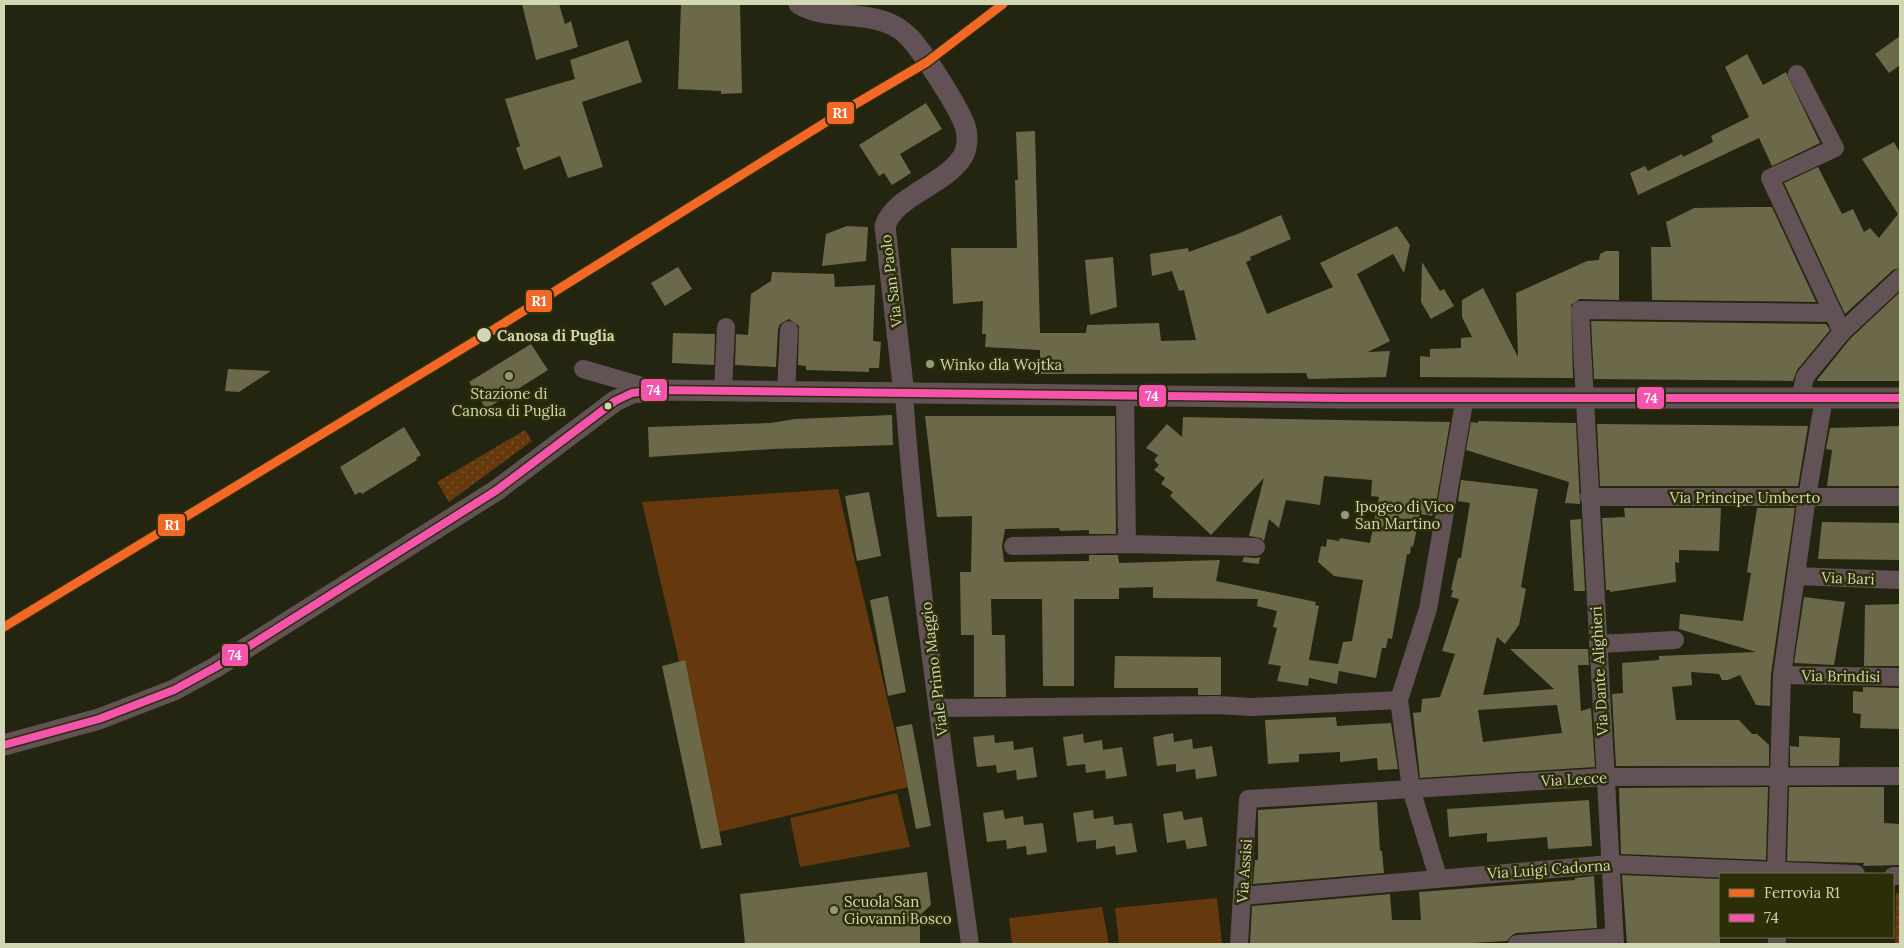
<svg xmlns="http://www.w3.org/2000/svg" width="1904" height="948" font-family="Lora,serif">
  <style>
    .grass { fill: url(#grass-dots) }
    .park { fill: #66380d }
    .building { fill: #6c684a; fill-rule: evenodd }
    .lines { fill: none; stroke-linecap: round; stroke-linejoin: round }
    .minor { stroke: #625256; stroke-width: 18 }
    .tertiary { stroke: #625256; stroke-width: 21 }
    .bus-1-casing { stroke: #2b2e07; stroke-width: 11 }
    .bus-1 { stroke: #f653ac; stroke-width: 8 }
    .rail-1-casing { stroke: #2b2e07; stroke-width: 12 }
    .rail-1 { stroke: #f36827; stroke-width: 9 }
    .stop-dot { fill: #d1d7b3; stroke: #2b2e07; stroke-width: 2 }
    .poi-dot { fill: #94997a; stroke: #2b2e07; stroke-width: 2 }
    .labels { text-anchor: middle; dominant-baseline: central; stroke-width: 5; stroke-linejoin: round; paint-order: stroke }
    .street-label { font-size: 15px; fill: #d1d7b3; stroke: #2b2e07 }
    .stop-label { font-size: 15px; font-weight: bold; fill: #d1d7b3; stroke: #2b2e07; text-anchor: start }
    .poi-label { font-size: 15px; fill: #d1d7b3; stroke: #2b2e07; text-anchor: start }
    .line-badge { stroke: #2b2e07; stroke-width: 2 }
    .badge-label { font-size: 14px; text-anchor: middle; font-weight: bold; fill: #fff }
  </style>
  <defs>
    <pattern id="grass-dots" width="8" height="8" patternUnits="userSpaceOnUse" patternTransform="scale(1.25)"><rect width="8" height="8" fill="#66380d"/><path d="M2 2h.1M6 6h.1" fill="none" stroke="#7b542e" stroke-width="1.8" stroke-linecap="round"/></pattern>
  </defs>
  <rect width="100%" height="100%" fill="#232510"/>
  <g class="grass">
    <polygon points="525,430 532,441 449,502 437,482"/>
    <polygon points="1896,893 1900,893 1900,944 1895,944"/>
  </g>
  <g class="park">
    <polygon points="838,489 908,787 719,832 642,502"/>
    <polygon points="897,793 910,847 800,867 790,818"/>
    <polygon points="1217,898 1222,944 1119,944 1115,908"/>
    <polygon points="1102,907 1109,944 1012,944 1009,918"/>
  </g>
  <g class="building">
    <polygon points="522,4 559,4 565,24 571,21 578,47 536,60"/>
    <polygon points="681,4 740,4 742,93 721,94 721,91 678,89"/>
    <polygon points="1900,36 1900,65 1889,73 1875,54"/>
    <polygon points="628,40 642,82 582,102 603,167 568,178 560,156 524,170 516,148 520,146 505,99 575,79 570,60"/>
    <polygon points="1747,54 1763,85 1786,72 1820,143 1772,166 1759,138 1638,195 1630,173 1645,166 1648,171 1682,154 1683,157 1713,142 1711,136 1749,117 1725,67"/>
    <polygon points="926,103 942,129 900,154 911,173 892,185 884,173 879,176 859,145"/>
    <polygon points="1035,131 1040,333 1086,333 1087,325 1159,323 1161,341 1196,340 1184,290 1179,291 1172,271 1152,276 1150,254 1188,248 1189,252 1240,233 1281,215 1291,239 1250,257 1251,260 1246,262 1267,314 1333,287 1320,263 1397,226 1410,245 1404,273 1393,254 1357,274 1390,341 1368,352 1390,351 1386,377 1308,379 1306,373 1040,374 1040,350 985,347 986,334 982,334 983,301 953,304 951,248 1017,248 1015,180 1018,180 1016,132"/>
    <polygon points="1894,142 1900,153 1900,268 1893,270 1845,314 1784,183 1818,167 1842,214 1853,209 1864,232 1870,228 1879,238 1898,214 1862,159"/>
    <polygon points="1748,207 1772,207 1816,302 1652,300 1651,247 1671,247 1666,222 1694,208"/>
    <polygon points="847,226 868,227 866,261 822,266 826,234"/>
    <polygon points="1606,251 1619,251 1619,300 1580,299 1571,305 1573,378 1420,377 1420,356 1430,357 1430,349 1461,348 1461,338 1472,337 1462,317 1462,300 1483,288 1518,357 1516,293 1587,261 1599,260 1600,254"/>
    <polygon points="1113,257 1117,307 1090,315 1085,260"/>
    <polygon points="1422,262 1440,291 1444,289 1454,306 1431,319 1421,302"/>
    <polygon points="678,267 692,289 665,306 651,283"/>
    <polygon points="772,272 834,274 835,287 875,285 873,341 881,342 879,368 869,368 869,372 806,370 806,366 798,365 799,326 789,319 780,324 778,329 776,367 735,365 736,334 748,335 751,294 771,281"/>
    <polygon points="1900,292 1900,381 1818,381 1817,380 1850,339"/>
    <polygon points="1591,321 1826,324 1830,330 1797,370 1793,381 1594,379"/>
    <polygon points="673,333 715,334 714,365 672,363"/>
    <polygon points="531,344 548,370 486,409 469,382"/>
    <polygon points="228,369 271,371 239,392 225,391"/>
    <polygon points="892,415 893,445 772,449 649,457 648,427 771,423 795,419"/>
    <polygon points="925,416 1115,416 1116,534 1089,534 1089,530 1060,531 1059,528 1005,529 1002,546 1004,562 1089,561 1089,555 1118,555 1119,563 1220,560 1216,581 1316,602 1315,605 1319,606 1309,660 1338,664 1343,642 1352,641 1363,580 1334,576 1318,562 1321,546 1326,547 1327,539 1339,541 1340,538 1370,543 1379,497 1371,496 1372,480 1324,476 1320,505 1286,500 1279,528 1269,519 1264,541 1261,538 1249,536 1264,478 1211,535 1170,496 1173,492 1161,484 1165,478 1154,470 1159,465 1154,460 1158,455 1146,448 1167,424 1182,437 1183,417 1450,422 1435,510 1432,516 1420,514 1413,547 1411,546 1410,554 1407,554 1392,639 1388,638 1386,648 1382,648 1376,678 1339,671 1337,684 1309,678 1308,686 1277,681 1281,666 1268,664 1277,628 1273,627 1277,611 1257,606 1258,599 1153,598 1153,587 1119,588 1119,599 1074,599 1074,686 1043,686 1042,599 991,599 992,635 1005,635 1006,697 974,697 974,635 961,635 960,572 971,572 972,516 937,517"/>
    <polygon points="1478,421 1576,423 1580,504 1565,503 1569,482 1466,450 1471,422 1478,423"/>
    <polygon points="1597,424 1707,425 1808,426 1798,486 1600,486"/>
    <polygon points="1900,426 1900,486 1827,486 1832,450 1826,449 1830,428"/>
    <polygon points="404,427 421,455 416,458 417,460 362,494 360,492 355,495 340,467"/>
    <path d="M1461 480 1538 489 1521 587 1526 589 1519 625 1505 644 1497 637 1483 695 1554 689 1510 649H1588L1589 665H1578L1581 711 1591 708 1595 767 1420 778 1413 713 1421 712 1422 699 1440 697 1455 654 1442 651 1459 599 1451 597 1453 590H1451L1458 558H1461L1470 503 1458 501ZM1557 705 1562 733 1483 742 1478 710Z"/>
    <polygon points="869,492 881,556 857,561 845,496"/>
    <polygon points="1624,508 1721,508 1719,551 1679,550 1679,563 1675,562 1676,582 1610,592 1610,590 1606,590 1602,518 1625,517"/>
    <polygon points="1757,508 1795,508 1771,674 1770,706 1756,705 1740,675 1728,680 1722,680 1719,674 1691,672 1692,685 1672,687 1676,720 1739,720 1752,734 1757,734 1769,745 1769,766 1616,766 1612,694 1623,693 1622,663 1659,660 1659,656 1756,652 1679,629 1680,614 1743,621 1751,573 1747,572"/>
    <polygon points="1581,519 1585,591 1574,591 1570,520"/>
    <polygon points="1822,522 1900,523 1900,560 1818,559"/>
    <polygon points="1244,557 1256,558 1260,557 1259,564 1242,562"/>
    <polygon points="888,596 906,692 888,696 870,600"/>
    <polygon points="1804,597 1845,602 1834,665 1794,663"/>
    <polygon points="1900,604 1900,666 1864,666 1865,605"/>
    <polygon points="1115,656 1221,657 1221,695 1198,695 1198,688 1114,688"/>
    <polygon points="685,660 722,845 701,849 662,666"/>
    <polygon points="1863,687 1900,688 1900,729 1860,728 1861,714 1853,713 1853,691 1863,692"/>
    <polygon points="1336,717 1337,726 1391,723 1398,769 1378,770 1377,758 1340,762 1340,752 1299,754 1299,762 1268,764 1265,720"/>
    <polygon points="912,724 931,826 916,829 896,727"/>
    <polygon points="1173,733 1174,742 1192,739 1193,749 1212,746 1217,776 1196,779 1195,769 1176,772 1176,764 1157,766 1153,737"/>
    <polygon points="1083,734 1084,743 1102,740 1103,750 1122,747 1127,776 1106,779 1105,770 1086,773 1085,764 1067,766 1063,737"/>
    <polygon points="994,735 995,743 1013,741 1014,750 1033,747 1037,777 1017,780 1016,770 997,773 996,765 977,767 973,737"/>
    <polygon points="1799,736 1840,738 1839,766 1790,766 1790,746 1799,747"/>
    <polygon points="1768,787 1766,860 1621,854 1619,788"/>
    <polygon points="1789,787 1884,787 1884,823 1900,824 1900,865 1863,866 1864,863 1787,861"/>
    <polygon points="1589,800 1592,846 1548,849 1547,837 1487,842 1487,833 1449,837 1447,809"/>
    <polygon points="1377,802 1380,851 1382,851 1384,873 1253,884 1255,860 1258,860 1258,810"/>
    <polygon points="1003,810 1005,819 1023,816 1024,825 1043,823 1047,852 1027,855 1026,846 1007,849 1006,840 987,842 983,813"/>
    <polygon points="1093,810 1094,819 1113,816 1114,825 1132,823 1137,852 1116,855 1115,846 1096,849 1096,840 1077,842 1073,813"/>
    <polygon points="1182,811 1184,820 1202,817 1207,846 1187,849 1185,840 1167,843 1163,814"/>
    <polygon points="927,872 931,905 920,915 920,944 745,944 740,894"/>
    <polygon points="1622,875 1720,879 1720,944 1627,944"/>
    <polygon points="1594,876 1597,928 1516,933 1511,936 1507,941 1454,944 1250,944 1252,906 1390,894 1392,920 1421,920 1419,892 1575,880 1575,878"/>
  </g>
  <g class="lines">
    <g class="minor">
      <polyline points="1797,74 1835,148 1770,178 1842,332"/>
      <polyline points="583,369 652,389"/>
      <polyline points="723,391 726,327"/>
      <polyline points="786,392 789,330"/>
      <path d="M904 394C917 578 945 761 970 944"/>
      <polyline points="1125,395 1127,544"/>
      <polyline points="1800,399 1805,377 1842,332 1900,278"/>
      <polyline points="1589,497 1900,497"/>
      <polyline points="1013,546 1127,544 1256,547"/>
      <polyline points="1796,576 1900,580"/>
      <polyline points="1598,644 1675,640"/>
      <polyline points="1782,675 1900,677"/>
      <polyline points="938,708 1217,705 1252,707 1399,700"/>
      <polyline points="1776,874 1782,675 1807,497 1824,398"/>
      <polyline points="1893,876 1900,876"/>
      <polyline points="1438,877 1411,789 1399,700 1428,609 1465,397"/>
      <polyline points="1242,896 1610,864 1856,874"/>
      <polyline points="1777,937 1777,944"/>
      <polyline points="1239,944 1248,799 1605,777 1900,776"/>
      <polyline points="1517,944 1614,937"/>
      <polyline points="1615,944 1580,310 1833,313"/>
    </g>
    <g class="tertiary">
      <path d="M799 4C826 20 860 11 888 23 896 26 904 32 910 38 924 54 961 110 966 129 968 139 967 151 961 159 943 185 895 196 885 226L904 394"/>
      <polyline points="4,745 99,719 174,690 216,667 497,490 615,401 632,393 657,390 1342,398 1900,398"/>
    </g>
    <defs>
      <polyline id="bus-1" points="4,745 99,719 174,690 216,667 497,490 615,401 632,393 657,390 1342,398 1900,398"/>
    </defs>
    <use href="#bus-1" class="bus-1-casing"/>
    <use href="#bus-1" class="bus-1"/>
    <defs>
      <polyline id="rail-1" points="4,627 493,330 847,109 927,62 1003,4"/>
    </defs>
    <use href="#rail-1" class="rail-1-casing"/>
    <use href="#rail-1" class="rail-1"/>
  </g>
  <g class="stop-dot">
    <circle cx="484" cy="335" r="8"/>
    <circle cx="608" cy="406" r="4.5"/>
  </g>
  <g class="poi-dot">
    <circle cx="930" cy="364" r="5"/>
    <circle cx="509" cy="376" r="5"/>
    <circle cx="1345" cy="515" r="5"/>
    <circle cx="834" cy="910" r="5"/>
  </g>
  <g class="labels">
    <g class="street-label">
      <text transform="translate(891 281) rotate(-97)">Via San Paolo</text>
      <text x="1745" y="497">Via Principe Umberto</text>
      <text transform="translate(1848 578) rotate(2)">Via Bari</text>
      <text transform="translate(934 669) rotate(-97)">Viale Primo Maggio</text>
      <text transform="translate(1599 671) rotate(-93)">Via Dante Alighieri</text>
      <text transform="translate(1841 676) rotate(1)">Via Brindisi</text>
      <text transform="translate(1574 779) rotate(-3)">Via Lecce</text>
      <text transform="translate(1549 869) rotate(-4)">Via Luigi Cadorna</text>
      <text transform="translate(1244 871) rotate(-86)">Via Assisi</text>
    </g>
    <g class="stop-label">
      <text x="497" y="335">Canosa di Puglia</text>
    </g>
    <g class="poi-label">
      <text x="940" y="364">Winko dla Wojtka</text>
      <text x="509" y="393" text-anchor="middle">Stazione di<tspan x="509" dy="17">Canosa di Puglia</tspan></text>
      <text x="1355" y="506">Ipogeo di Vico<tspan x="1355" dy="17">San Martino</tspan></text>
      <text x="844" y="901">Scuola San<tspan x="844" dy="17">Giovanni Bosco</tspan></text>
    </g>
  </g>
  <g class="line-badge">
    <rect x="826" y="101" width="29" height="24" rx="5" fill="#f36827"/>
    <rect x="525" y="289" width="28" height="24" rx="5" fill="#f36827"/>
    <rect x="640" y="378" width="28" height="24" rx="5" fill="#f653ac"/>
    <rect x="1138" y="384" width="29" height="24" rx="5" fill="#f653ac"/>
    <rect x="1636" y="386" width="29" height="24" rx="5" fill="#f653ac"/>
    <rect x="157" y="513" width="29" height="24" rx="5" fill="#f36827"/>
    <rect x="221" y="643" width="28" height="24" rx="5" fill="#f653ac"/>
  </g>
  <g class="badge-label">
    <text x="840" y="118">R1</text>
    <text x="539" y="306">R1</text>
    <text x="654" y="395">74</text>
    <text x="1152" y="401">74</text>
    <text x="1651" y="403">74</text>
    <text x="172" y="530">R1</text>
    <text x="235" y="660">74</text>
  </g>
  <rect width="1904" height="948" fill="none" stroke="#d1d7b3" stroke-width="10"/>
  <rect x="1719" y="873" width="175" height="65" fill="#2b2e07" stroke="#6d724c"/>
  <rect x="1729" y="889" width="25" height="8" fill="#f36827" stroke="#6d724c"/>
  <text x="1764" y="898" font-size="15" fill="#d1d7b3">Ferrovia R1</text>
  <rect x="1729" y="914" width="25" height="8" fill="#f653ac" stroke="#6d724c"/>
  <text x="1764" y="923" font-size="15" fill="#d1d7b3">74</text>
</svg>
